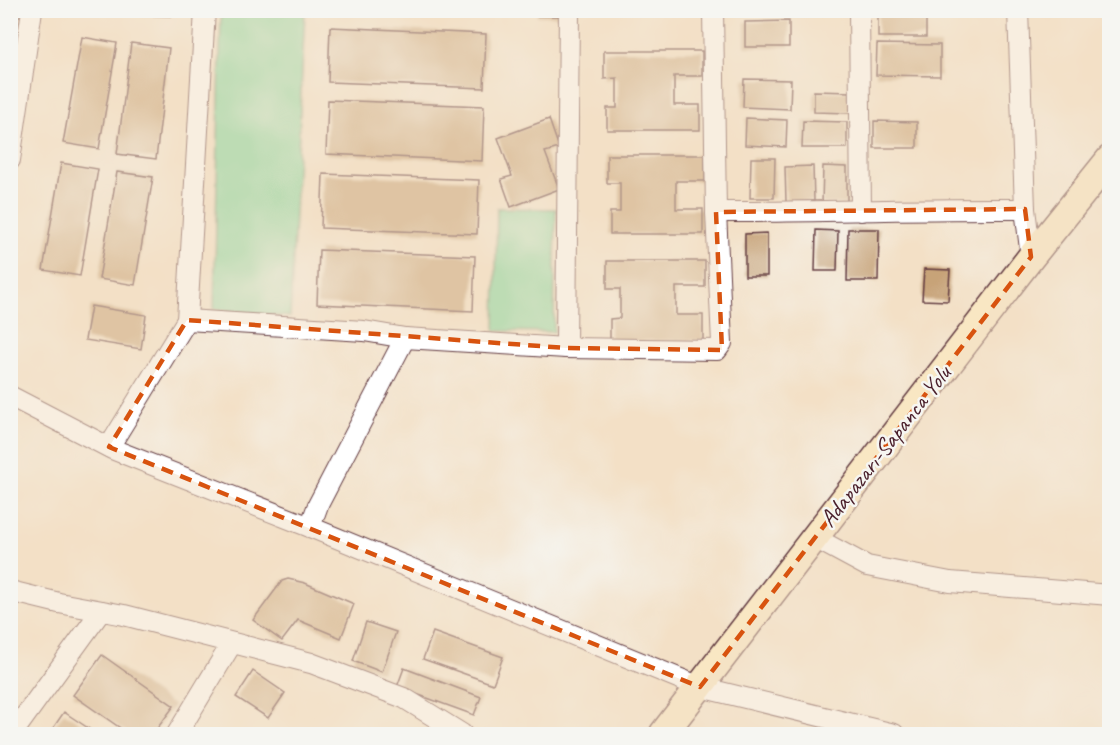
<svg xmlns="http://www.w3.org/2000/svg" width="1120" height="745" font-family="Caveat,sans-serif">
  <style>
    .green { fill: #7dd79e; stroke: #647b64; stroke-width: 1.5 }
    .building { fill: #c7a378 }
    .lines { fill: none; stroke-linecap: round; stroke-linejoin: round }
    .street-casing { stroke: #633c42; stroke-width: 22 }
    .secondary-casing { stroke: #633c42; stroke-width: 30 }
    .street { stroke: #fff; stroke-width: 20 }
    .secondary { stroke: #f9e7c3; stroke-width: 27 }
    .marked { fill: none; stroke: #d8530f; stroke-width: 4.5; stroke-dasharray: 12 8; stroke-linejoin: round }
    .labels { text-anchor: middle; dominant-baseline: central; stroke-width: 5; stroke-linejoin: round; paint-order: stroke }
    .street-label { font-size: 24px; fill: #4a1f2b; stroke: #f6f6f2 }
  </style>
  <rect width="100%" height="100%" fill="#f6f6f2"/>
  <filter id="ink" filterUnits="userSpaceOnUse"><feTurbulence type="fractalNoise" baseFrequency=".0167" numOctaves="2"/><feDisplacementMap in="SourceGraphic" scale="12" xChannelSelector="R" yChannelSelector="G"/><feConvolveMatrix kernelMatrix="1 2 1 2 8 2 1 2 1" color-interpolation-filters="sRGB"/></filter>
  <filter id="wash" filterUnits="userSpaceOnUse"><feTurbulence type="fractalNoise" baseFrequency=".008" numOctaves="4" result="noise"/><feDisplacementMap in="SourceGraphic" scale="24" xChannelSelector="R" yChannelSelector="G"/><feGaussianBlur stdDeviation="1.35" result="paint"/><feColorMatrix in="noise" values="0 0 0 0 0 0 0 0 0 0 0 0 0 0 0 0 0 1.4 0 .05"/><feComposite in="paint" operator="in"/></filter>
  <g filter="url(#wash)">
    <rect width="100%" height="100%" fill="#f3e0c6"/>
    <g class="green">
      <polygon points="221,11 305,11 290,317 214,309"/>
      <polygon points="497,208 556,209 554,332 495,331"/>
    </g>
    <g id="blocks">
      <g class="building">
        <polygon points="136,10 172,10 171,16 136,15"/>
        <polygon points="441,10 490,10 490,15 440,12"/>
        <rect x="537" y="10" width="23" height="6"/>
        <rect x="878" y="10" width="48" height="27"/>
        <polygon points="10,14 24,17 15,71 10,70"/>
        <polygon points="789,21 789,47 745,47 745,22"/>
        <polygon points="330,27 486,34 484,88 328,82"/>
        <polygon points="82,37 117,43 99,149 63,143"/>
        <polygon points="131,43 169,48 156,159 117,154"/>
        <polygon points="877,44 940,45 940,76 876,75"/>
        <polygon points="604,51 702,51 702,76 674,76 674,105 700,105 700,130 607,130 607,108 617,108 617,78 604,79"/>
        <polygon points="744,79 791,80 790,109 743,107"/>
        <polygon points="814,91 851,92 850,113 814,112"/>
        <polygon points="328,100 484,106 482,161 326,154"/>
        <polygon points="746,118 787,120 786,147 745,145"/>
        <polygon points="549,119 559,148 545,152 559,189 511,207 501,179 512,176 498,138"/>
        <polygon points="803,121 847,122 847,148 802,148"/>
        <polygon points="874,121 917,122 917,148 874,148"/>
        <polygon points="607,155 705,155 705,181 676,181 676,209 703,209 703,234 610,234 610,212 620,212 620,183 607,183"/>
        <polygon points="751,158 775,158 774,198 750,198"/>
        <polygon points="61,163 98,169 80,276 43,270"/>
        <polygon points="813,166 814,201 786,202 785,167"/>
        <polygon points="823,166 847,167 847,204 822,204"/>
        <polygon points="117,172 153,177 135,285 99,279"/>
        <polygon points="323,174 479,180 477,234 321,228"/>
        <polygon points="848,229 879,229 878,281 847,281"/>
        <polygon points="816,230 838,231 837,271 815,271"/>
        <polygon points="767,233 767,276 745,276 745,234"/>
        <polygon points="319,250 475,256 473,311 317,304"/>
        <polygon points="607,261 705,261 705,287 676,287 676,315 703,315 703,340 610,341 610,319 620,318 620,289 607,289"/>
        <polygon points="924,269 950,270 948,301 922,300"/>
        <polygon points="91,306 146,315 141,349 85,340"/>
        <polygon points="288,579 305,583 354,604 341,638 298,620 282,641 253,620 282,581"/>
        <polygon points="366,622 396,632 382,672 353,661"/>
        <polygon points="433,632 503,657 493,684 423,659"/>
        <polygon points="102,655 174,706 153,734 129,734 73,695"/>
        <polygon points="404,668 481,697 474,715 397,687"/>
        <polygon points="253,671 285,693 268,718 236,697"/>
        <polygon points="64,712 97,734 49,734"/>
      </g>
    </g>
  </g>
  <g filter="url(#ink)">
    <use href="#blocks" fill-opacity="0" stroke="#633c42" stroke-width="1.5"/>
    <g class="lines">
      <defs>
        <g id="street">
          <path d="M713 10 716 212C819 212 922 208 1025 209"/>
          <polyline points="859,10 861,211"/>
          <polyline points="1018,10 1025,209 1031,257"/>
          <polyline points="10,160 32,10"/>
          <polyline points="187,320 364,331 405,338 566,348 717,350 722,343 716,212"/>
          <polyline points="566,348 569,10"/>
          <polyline points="10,396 112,449 310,527 700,687 894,734"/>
          <polyline points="109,447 187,320 205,10"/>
          <polyline points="310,527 318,505 405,338"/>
          <polyline points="815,538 867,566 950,582 1110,595"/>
          <polyline points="10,591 59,603 124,615 311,663 404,698 462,734"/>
          <polyline points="12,734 101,611"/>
          <polyline points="177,734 232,643"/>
        </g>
        <polyline id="secondary" points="663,734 1031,257 1110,159"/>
      </defs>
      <use href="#street" class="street-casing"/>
      <use href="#secondary" class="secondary-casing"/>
      <use href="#street" class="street"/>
      <use href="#secondary" class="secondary"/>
    </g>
  </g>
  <path d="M0 0H1120V745H0ZM1025 209 1031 257 700 687 109 447 187 320 566 348 722 350 716 212Z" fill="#f3e0c6" fill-opacity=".55" fill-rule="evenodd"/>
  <path class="marked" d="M1025 209 1031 257 700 687 109 447 187 320 566 348 722 350 716 212Z"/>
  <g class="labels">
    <g class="street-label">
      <text transform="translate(885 446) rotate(-52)">Adapazarı-Sapanca Yolu</text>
    </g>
  </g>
  <rect width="1120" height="745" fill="none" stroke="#f6f6f2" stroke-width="36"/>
</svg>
